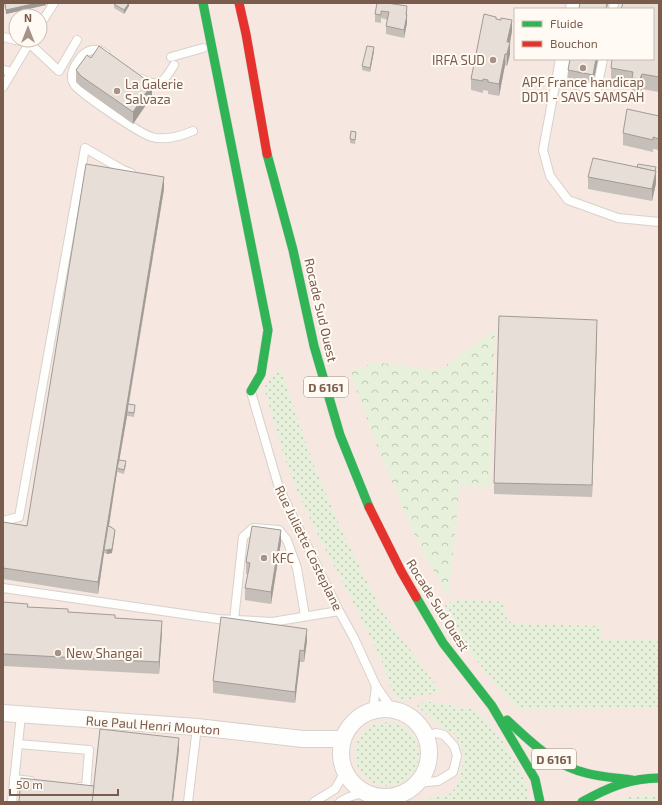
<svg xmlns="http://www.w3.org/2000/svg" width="662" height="805" font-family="'Exo 2',sans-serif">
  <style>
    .commercial { fill: #f6e8e1; fill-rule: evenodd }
    .grass { fill: url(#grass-dots) }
    .park { fill: url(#park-crowns) }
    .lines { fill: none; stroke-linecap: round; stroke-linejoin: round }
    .lane-casing { stroke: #d7d1cb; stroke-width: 10 }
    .street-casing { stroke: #d7d1cb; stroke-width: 18 }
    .fast-casing { stroke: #d9d2cb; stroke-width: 10 }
    .jam-casing { stroke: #d9d2cb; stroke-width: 10 }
    .lane { stroke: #fefefd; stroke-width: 8 }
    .street { stroke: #fefefd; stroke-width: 16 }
    .fast { stroke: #30b455; stroke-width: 9 }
    .jam { stroke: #e5322d; stroke-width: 9 }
    .wall { fill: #c6bfb9 }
    .shaded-wall { fill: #a19b96 }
    .building { fill: #e6ded7; stroke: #a19b96 }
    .poi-dot { fill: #a69286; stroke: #fffaf3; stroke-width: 1.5 }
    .labels { text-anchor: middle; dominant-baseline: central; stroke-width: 4; stroke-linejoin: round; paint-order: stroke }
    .shield { fill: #fffaf3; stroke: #a28b7f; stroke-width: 1 }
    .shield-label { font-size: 12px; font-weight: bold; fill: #7a5c4d }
    .poi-label { font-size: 13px; fill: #7a5c4d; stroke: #fffaf3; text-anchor: start }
    .street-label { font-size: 13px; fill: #7a5c4d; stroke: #fffaf3 }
  </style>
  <defs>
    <pattern id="grass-dots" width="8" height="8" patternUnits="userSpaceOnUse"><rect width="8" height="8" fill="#e7f0db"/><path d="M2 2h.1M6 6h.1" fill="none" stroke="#c0c6b4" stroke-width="1.8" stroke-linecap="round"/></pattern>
    <pattern id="park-crowns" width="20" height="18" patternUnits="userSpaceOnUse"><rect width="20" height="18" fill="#e7f0db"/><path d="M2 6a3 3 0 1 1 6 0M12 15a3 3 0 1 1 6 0" fill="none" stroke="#c0c6b4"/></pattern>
  </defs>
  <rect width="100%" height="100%" fill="#f9f5f0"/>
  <path class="commercial" d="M3 3H659V802H3ZM515 9H653V59H515ZM16 16H40V40H16Z"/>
  <g class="grass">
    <path d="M280 367 314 466 341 529 381 610 441 692 434 694 419 695 404 702C390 694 391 685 386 672 383 664 379 655 375 647 349 589 314 535 291 475 280 447 273 416 264 388Z"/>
    <path d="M455 599 504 602C504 612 504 618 513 624L601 626V640H659V708L518 709 495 684 465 645 445 606Z"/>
    <polygon points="424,701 476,710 487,721 501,739 523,774 531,802 418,802 419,801 450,794 457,786 464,760 462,747 455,734 445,730 417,706"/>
    <circle cx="387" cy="754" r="32"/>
    <polygon points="659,795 659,802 616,802 628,797"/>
  </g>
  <polygon class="park" points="495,330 490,487 460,486 448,598 414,534 379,451 350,372 375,362 438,371"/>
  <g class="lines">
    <defs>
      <g id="lane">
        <polyline points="570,9 571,3"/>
        <polyline points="576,9 577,3"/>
        <polyline points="613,9 614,3"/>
        <polyline points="40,25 54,3"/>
        <polyline points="3,37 16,40"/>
        <polyline points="16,40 29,43 59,71 77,40"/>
        <path d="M106 54C102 51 97 49 92 50 81 52 67 73 74 84 78 92 142 135 152 137 166 141 181 136 193 131"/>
        <polyline points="171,57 203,48"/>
        <polyline points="560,59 543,150 550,176 568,200 618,218 659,222"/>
        <polyline points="566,59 562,82 597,89 603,59"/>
        <polyline points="3,70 12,72"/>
        <path d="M142 79C160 89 165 80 174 65"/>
        <polyline points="3,87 31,40"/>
        <polyline points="251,392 279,488 339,611 354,638 376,686 392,709"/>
        <polyline points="3,521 19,517 85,148 123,170 131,173"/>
        <polyline points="3,588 218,619 272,622 339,611"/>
        <polyline points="234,620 243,537 253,528 279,530 287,540 297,568 305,616"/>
        <polyline points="373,710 376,686"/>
        <polyline points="18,744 89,750 86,788 79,787"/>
        <polyline points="14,779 31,781"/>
        <polyline points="417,783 438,781 453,772 457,756 454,746 444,735 436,733 426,736"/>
        <polyline points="12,802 21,715"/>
        <polyline points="188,802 197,727"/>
        <polyline points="314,802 335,789 345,772"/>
        <polyline points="340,802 349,797 365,792"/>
      </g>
      <g id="street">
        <circle cx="385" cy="753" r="44"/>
        <polyline points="3,713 197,727 303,739 342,739"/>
      </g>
      <g id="fast">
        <polyline points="203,3 268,330 261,374 251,391"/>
        <polyline points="267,154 293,250 314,346 340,435 369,507"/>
        <polyline points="416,597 443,643 492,706 535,779 540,802"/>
        <path d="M507 720C531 742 553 765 586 773 601 777 617 778 632 780"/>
        <path d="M582 802C607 788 630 778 659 778"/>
      </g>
      <g id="jam">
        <polyline points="239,3 246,34 267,154"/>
        <polyline points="369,507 401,571 416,597"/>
      </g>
    </defs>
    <use href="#lane" class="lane-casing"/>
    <use href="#street" class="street-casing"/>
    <use href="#fast" class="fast-casing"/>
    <use href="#jam" class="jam-casing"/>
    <use href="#lane" class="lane"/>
    <use href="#street" class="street"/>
    <use href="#fast" class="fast"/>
    <use href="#jam" class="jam"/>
  </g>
  <g class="wall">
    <polygon points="4,3 46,3 46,5 6,14"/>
    <polygon points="129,3 129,6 124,14 114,8 114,4"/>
    <polygon points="377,3 407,6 407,23 404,38 386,34 386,26 388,20 381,18 381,23 375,22 375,14"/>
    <polygon points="659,3 659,92 642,89 640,94 632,93 632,87 611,83 611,68"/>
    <polygon points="496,19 512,31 510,42 510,54 507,66 505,65 499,96 488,94 488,91 483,90 483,93 471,90 471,79"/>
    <polygon points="374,51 370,72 362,70 362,66"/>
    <polygon points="91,58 152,96 133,124 81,87 76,82 76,70"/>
    <polygon points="570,59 598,59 593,83 568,78 568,70"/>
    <polygon points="659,116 659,150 653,149 653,152 623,145 623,133"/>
    <polygon points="356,136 355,144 350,143 350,139"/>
    <polygon points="637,167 656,167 656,183 652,201 588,189 588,177"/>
    <polygon points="164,189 129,404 135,409 134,417 127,416 119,460 126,465 124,474 117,472 109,527 115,534 112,553 107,554 104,553 98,594 3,579 3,522 27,526"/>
    <polygon points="597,331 592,497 494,494 494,483"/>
    <polygon points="281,542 271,604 245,600 245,588 248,574 246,574 246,562"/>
    <polygon points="3,602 28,607 68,612 162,632 159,674 3,666"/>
    <polygon points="307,641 304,662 300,662 295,703 213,693 213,681"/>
  </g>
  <g class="shaded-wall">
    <polygon points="37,3 46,3 46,5 6,14 6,10"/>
    <polygon points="129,3 129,6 124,14 124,10"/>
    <polygon points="607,3 608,3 607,9 606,9"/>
    <polygon points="407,6 407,14 406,20 407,15 407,23 404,38 404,30"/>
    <polygon points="512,20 512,31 510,42 510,54 507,66 507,42"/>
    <polygon points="374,47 374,51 370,72 370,68"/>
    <polygon points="505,54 505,65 499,96 499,84"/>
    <polygon points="596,59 598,59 593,83 593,75"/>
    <polygon points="642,74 642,89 640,94 640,79"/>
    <polygon points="152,84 152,96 133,124 133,112"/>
    <polygon points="656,167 656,183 652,201 652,189"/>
    <polygon points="164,177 164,189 127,412 127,416 118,468 117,468 117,472 105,550 104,550 104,553 98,594 98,582"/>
    <polygon points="597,320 597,331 592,497 592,485"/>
    <polygon points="115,530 112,553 107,554 107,550"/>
    <polygon points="281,530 281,542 271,604 271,592"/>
    <polygon points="162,621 162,632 159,674 159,662"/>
    <polygon points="307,629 307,641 304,662 304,651"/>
    <polygon points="300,650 300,662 295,703 295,692"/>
    <polygon points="179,738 179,750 173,802 172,802"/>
  </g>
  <g class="building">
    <polygon points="5,3 37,3 6,10"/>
    <polygon points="115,3 129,3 124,10 114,4"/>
    <polygon points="377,3 387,3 407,6 406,15 407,15 404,30 386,26 389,12 381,11 381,15 375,14"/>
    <polygon points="580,3 607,3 606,9 579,9"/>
    <polygon points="623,3 659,3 659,77 642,74 640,79 632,78 633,72 611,68 612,59 653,59 653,9 621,9"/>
    <polygon points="484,14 496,17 496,19 501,20 501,18 512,20 507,42 510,42 507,54 505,54 499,84 488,82 488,80 483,79 483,81 471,79"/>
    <polygon points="99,46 152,84 133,112 81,76 76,70 87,55 91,58"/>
    <polygon points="367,46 374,47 370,68 362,66"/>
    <polygon points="570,59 596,59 593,75 568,70"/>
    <polygon points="627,109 659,116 659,139 653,137 653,140 623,133"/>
    <polygon points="351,131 356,132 355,140 350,139"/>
    <polygon points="593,158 656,171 652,189 588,177"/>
    <polygon points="86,164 164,177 98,582 3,568 3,522 27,526"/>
    <polygon points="638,164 656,167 655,171 637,167"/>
    <polygon points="499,316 597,320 592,485 494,483"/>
    <polygon points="128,404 135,405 134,413 127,412"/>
    <polygon points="119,460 126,461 124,470 117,468"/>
    <polygon points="108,526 111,527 115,530 112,549 107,550 104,550"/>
    <polygon points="252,526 281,530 271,592 245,588 250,563 246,562"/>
    <polygon points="3,602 28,604 27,607 68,609 68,612 115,615 115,618 162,621 159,662 3,654"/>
    <polygon points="221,617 307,629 304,651 300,650 295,692 213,681"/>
    <polygon points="100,729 179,738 172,802 92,802"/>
    <polygon points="21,778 94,786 92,802 19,802"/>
  </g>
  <g class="poi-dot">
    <circle cx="493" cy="60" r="4"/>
    <circle cx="583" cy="68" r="4"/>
    <circle cx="117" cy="91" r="4"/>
    <circle cx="264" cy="558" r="4"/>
    <circle cx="58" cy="653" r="4"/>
  </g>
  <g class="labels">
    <g class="shield">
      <rect x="304" y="377" width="44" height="20" rx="3"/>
      <rect x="532" y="749" width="44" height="20" rx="3"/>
    </g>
    <g class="shield-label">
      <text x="326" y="387">D 6161</text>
      <text x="554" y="759">D 6161</text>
    </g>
    <g class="poi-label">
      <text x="485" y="60" text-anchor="end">IRFA SUD</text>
      <text x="583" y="82" text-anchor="middle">APF France handicap<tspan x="583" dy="15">DD11 - SAVS SAMSAH</tspan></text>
      <text x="125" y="84">La Galerie<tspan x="125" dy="15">Salvaza</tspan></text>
      <text x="272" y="558">KFC</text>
      <text x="66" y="653">New Shangai</text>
    </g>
    <g class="street-label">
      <text transform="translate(321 310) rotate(77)">Rocade Sud Ouest</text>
      <text transform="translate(309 548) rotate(64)">Rue Juliette Costeplane</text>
      <text transform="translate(438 605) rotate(58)">Rocade Sud Ouest</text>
      <text transform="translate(153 725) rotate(4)">Rue Paul Henri Mouton</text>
    </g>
  </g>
  <rect width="662" height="805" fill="none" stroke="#7a5c4d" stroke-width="8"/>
  <rect x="514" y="8" width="140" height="52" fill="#fffaf3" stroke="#cabbb1"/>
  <rect x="522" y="21" width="20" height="6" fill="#30b455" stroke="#cabbb1"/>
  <text x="550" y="28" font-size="12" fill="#7a5c4d">Fluide</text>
  <rect x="522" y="41" width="20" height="6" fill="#e5322d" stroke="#cabbb1"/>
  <text x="550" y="48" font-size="12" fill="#7a5c4d">Bouchon</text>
  <g transform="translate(28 28)"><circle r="19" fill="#fffaf3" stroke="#cabbb1"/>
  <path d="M0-3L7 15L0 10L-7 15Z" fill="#a69286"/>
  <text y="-6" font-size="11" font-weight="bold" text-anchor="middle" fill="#7a5c4d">N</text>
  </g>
  <path d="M10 789v6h108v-6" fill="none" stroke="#7a5c4d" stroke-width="2"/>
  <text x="16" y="789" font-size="12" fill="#7a5c4d" stroke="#fffaf3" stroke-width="3" paint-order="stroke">50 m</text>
</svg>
